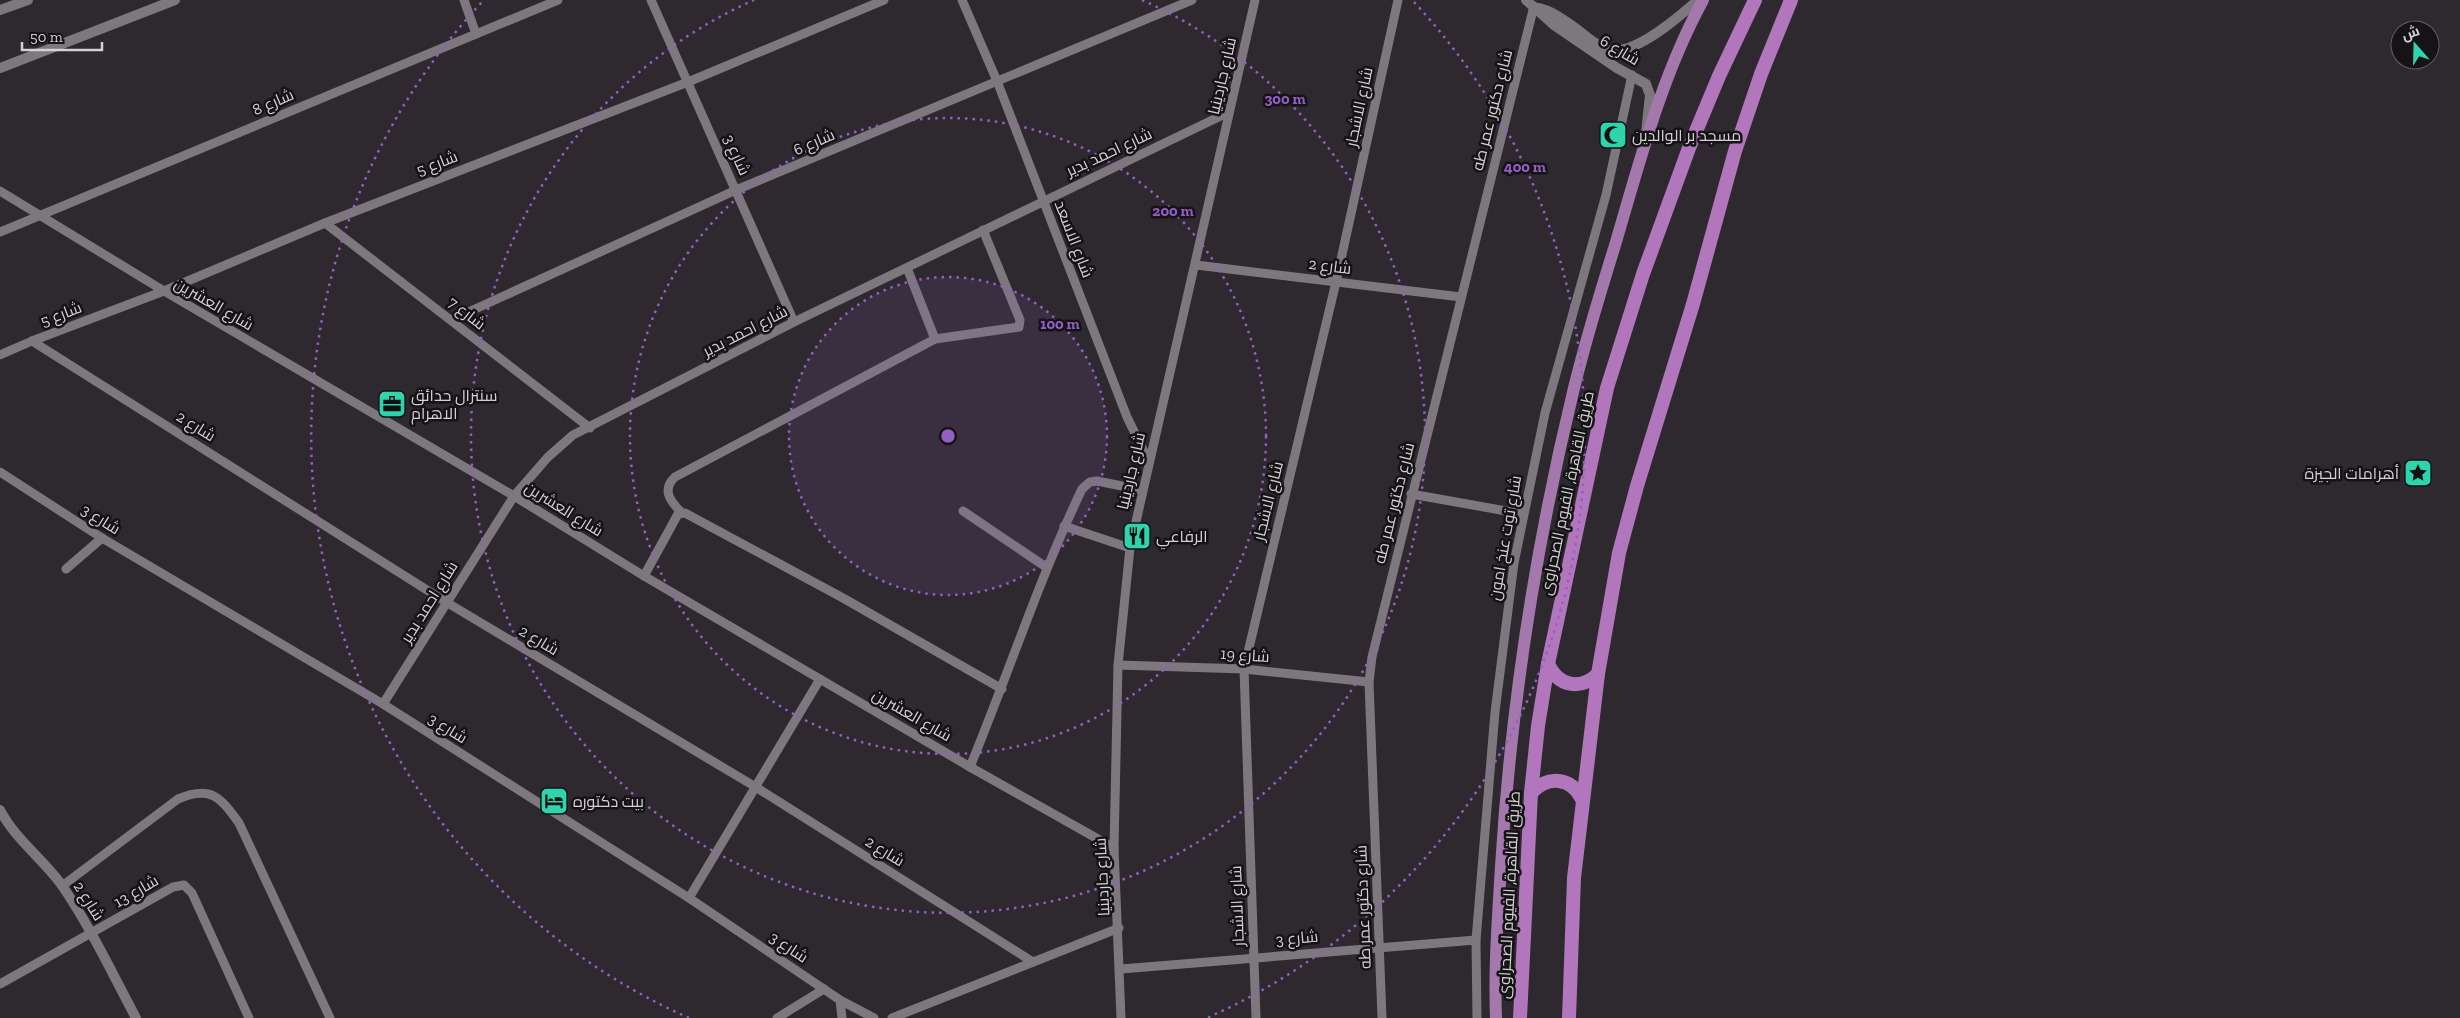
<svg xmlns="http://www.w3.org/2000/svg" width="2460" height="1018" font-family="'Zilla Slab',Cairo,serif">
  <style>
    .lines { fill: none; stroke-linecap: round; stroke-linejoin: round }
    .minor { stroke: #7d787e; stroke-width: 9 }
    .tertiary { stroke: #7d787e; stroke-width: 10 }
    .primary { stroke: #a477ad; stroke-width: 12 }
    .trunk { stroke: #b176bc; stroke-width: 14 }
    .ring { fill: none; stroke: #955ec5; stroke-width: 2.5; stroke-dasharray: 2.5 5 }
    .labels { text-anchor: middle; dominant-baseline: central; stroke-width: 5; stroke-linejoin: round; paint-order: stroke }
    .street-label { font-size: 16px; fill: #d3d1d4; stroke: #151315 }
    .poi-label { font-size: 16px; fill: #d3d1d4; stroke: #151315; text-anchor: start }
    .centre { fill: #955ec5; stroke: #151315; stroke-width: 2.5 }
    .ring-label { font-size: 15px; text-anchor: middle; font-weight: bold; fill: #955ec5; stroke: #151315; stroke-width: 5; stroke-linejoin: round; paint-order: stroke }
  </style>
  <rect width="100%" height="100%" fill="#2d292e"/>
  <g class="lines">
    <g class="minor">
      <polyline points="464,0 476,34"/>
      <polyline points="651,0 794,322"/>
      <polyline points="962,0 997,81 1127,417 1148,460"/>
      <polyline points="0,191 164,291 514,496 644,576 970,767 1114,848"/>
      <polyline points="325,223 590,428"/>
      <polyline points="0,232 558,0"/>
      <polyline points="1196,265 1461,297"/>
      <polyline points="907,268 935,339"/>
      <polyline points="451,320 736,190 1192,0"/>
      <polyline points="32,341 446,602 754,786 1033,962"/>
      <polyline points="0,355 32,341 164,291 325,223 688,82 884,0"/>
      <polyline points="0,472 102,538 383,704 689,898 840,1000 874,1018"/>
      <polyline points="1411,494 1523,514"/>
      <polyline points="963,511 1046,567"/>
      <path d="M681 512C671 502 661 490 675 477L935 339 1019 327 1020 320 983 230"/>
      <polyline points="1064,526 1130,548"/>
      <polyline points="66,569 102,538"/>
      <polyline points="644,576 678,514 685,513 843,598 1002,689"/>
      <polyline points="1118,665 1244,669 1369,682"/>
      <polyline points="383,704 514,496 548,457 573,435 794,322 1229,112"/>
      <path d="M970 767C1008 675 1039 579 1082 489L1090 482 1097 481 1142 490"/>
      <path d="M62 886 178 799C211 785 220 797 239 823L330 1018"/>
      <polyline points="689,898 820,679"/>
      <polyline points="1121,969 1476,940"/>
      <polyline points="0,984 173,887 184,885 192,893 249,1018"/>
      <polyline points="840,1000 842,1018"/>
      <polyline points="777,1018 824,989"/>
      <polyline points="892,1018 1119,928"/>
      <polyline points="1121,1018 1114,848 1118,665 1130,548 1255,0"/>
      <polyline points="1256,1018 1244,669 1336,282 1398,0"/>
      <polyline points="1382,1018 1369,682 1372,657 1534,6"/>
      <polyline points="1477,1018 1476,940 1495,712 1514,563 1545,413 1606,195 1632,75"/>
    </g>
    <g class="tertiary">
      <polyline points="1526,0 1554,25 1617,68 1646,84 1650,95 1646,133"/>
      <path d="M1538 8C1553 11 1565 21 1578 30 1587 37 1599 48 1610 50 1636 55 1680 16 1698 0"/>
      <polyline points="0,10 28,0"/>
      <polyline points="0,68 175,0"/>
      <path d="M0 810C15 839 42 858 61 884 90 926 112 973 136 1018"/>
    </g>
    <path class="primary" d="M1496 1018C1494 967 1498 917 1501 866 1511 705 1536 544 1574 388 1586 339 1601 290 1616 242 1640 160 1662 75 1703 0"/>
    <g class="trunk">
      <path d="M1548 664C1558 686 1580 691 1598 674"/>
      <path d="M1531 793C1548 775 1571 777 1582 799"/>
      <polyline points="1520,1018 1531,793 1538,726 1548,664 1607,388 1643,274 1689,148 1719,76 1755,0"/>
      <polyline points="1569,1018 1574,878 1598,674 1619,553 1637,486 1693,304 1735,151 1761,74 1791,0"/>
    </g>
  </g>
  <circle cx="948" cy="436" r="159" fill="#955ec5" fill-opacity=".12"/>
  <g class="ring">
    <circle cx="948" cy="436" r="159"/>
    <circle cx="948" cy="436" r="318"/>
    <path d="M1142 0A477 477 0 1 1 754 0"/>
    <path d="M689 1018A637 637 0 0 1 482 2M1414 2A637 637 0 0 1 1207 1018"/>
  </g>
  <defs>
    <symbol id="mosque-square" viewBox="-11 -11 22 22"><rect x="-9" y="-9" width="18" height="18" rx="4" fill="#2ed4ab" stroke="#151315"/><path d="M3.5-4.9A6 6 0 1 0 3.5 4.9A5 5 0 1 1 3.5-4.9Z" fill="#111"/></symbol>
    <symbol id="office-square" viewBox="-11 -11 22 22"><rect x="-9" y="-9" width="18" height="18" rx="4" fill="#2ed4ab" stroke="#151315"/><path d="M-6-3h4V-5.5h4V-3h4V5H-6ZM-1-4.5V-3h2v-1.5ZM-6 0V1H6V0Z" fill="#111"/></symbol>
    <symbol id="sight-square" viewBox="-11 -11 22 22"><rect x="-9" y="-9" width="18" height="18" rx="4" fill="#2ed4ab" stroke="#151315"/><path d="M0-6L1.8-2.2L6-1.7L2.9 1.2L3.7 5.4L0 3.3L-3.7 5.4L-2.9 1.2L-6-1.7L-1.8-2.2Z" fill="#111"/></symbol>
    <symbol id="restaurant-square" viewBox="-11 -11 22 22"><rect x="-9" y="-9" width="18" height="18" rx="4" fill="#2ed4ab" stroke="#151315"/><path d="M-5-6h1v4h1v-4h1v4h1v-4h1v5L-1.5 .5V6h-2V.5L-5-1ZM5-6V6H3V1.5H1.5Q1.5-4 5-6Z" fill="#111"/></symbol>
    <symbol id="hotel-square" viewBox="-11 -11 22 22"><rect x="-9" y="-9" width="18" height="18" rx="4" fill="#2ed4ab" stroke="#151315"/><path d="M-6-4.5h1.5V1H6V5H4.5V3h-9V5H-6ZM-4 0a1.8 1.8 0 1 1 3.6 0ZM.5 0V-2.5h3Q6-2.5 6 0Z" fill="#111"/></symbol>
  </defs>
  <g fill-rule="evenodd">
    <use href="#mosque-square" x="1597" y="119" width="32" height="32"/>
    <use href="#office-square" x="376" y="388" width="32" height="32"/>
    <use href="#sight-square" x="2402" y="457" width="32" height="32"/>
    <use href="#restaurant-square" x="1121" y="520" width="32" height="32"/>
    <use href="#hotel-square" x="538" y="785" width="32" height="32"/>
  </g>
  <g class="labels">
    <g class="street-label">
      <text transform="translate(1620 50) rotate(31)">شارع 6</text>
      <text transform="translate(1222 76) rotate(-77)">شارع جاردينيا</text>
      <text transform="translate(273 102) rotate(-23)">شارع 8</text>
      <text transform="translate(1359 107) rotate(-78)">شارع الاشجار</text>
      <text transform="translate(1492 110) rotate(-76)">شارع دكتور عمر طه</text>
      <text transform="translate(814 142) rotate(-23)">شارع 6</text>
      <text transform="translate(1109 152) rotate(-25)">شارع احمد بدير</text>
      <text transform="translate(737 155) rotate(66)">شارع 3</text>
      <text transform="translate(437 163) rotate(-21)">شارع 5</text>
      <text transform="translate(1074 239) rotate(69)">شارع الاسعد</text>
      <text transform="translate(1330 266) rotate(7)">شارع 2</text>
      <text transform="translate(214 304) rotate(30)">شارع العشرين</text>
      <text transform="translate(467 313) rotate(38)">شارع 7</text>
      <text transform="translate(61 314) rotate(-21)">شارع 5</text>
      <text transform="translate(745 331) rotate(-27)">شارع احمد بدير</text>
      <text transform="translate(196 426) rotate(32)">شارع 2</text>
      <text transform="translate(1131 471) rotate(-77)">شارع جاردينيا</text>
      <text transform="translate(1567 493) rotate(-78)">طريق القاهرة, الفيوم الصحراوى</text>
      <text transform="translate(1268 501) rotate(-76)">شارع الاشجار</text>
      <text transform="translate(1394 503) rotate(-76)">شارع دكتور عمر طه</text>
      <text transform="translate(564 509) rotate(32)">شارع العشرين</text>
      <text transform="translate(101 519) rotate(32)">شارع 3</text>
      <text transform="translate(1505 538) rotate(-80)">شارع توت عنخ امون</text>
      <text transform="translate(429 602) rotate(-58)">شارع احمد بدير</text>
      <text transform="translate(539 640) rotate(31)">شارع 2</text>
      <text transform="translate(1245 655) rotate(4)">شارع 19</text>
      <text transform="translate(912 715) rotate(30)">شارع العشرين</text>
      <text transform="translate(448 728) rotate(32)">شارع 3</text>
      <text transform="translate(885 851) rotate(32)">شارع 2</text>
      <text transform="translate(1102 877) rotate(-93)">شارع جاردينيا</text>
      <text transform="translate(136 891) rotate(-30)">شارع 13</text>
      <text transform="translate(1509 895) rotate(-87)">طريق القاهرة, الفيوم الصحراوى</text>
      <text transform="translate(89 901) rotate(58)">شارع 2</text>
      <text transform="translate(1237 906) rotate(-92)">شارع الاشجار</text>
      <text transform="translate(1363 907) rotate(-92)">شارع دكتور عمر طه</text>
      <text transform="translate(1297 938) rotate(-5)">شارع 3</text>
      <text transform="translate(789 947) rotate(34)">شارع 3</text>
    </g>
    <g class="poi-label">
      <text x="1632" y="135">مسجد بر الوالدين</text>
      <text x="411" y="395">سنترال حدائق<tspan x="411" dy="18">الاهرام</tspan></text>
      <text x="2399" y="473" text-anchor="end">أهرامات الجيزة</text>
      <text x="1156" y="536">الرفاعي</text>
      <text x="573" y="801">بيت دكتوره</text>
    </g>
  </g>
  <circle cx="948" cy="436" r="8" class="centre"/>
  <g class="ring-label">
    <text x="1285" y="104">300 m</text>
    <text x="1525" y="172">400 m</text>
    <text x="1173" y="216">200 m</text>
    <text x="1060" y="329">100 m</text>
  </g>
  <g transform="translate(2415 45) rotate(340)"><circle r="24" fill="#151315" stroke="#615f61"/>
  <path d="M0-4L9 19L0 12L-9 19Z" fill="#2ed4ab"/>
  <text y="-8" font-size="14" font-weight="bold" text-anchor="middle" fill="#d3d1d4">ش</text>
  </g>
  <path d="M22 42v8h80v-8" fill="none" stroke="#d3d1d4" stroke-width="2.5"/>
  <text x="30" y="42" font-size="15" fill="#d3d1d4" stroke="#151315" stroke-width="4" paint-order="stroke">50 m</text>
</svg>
